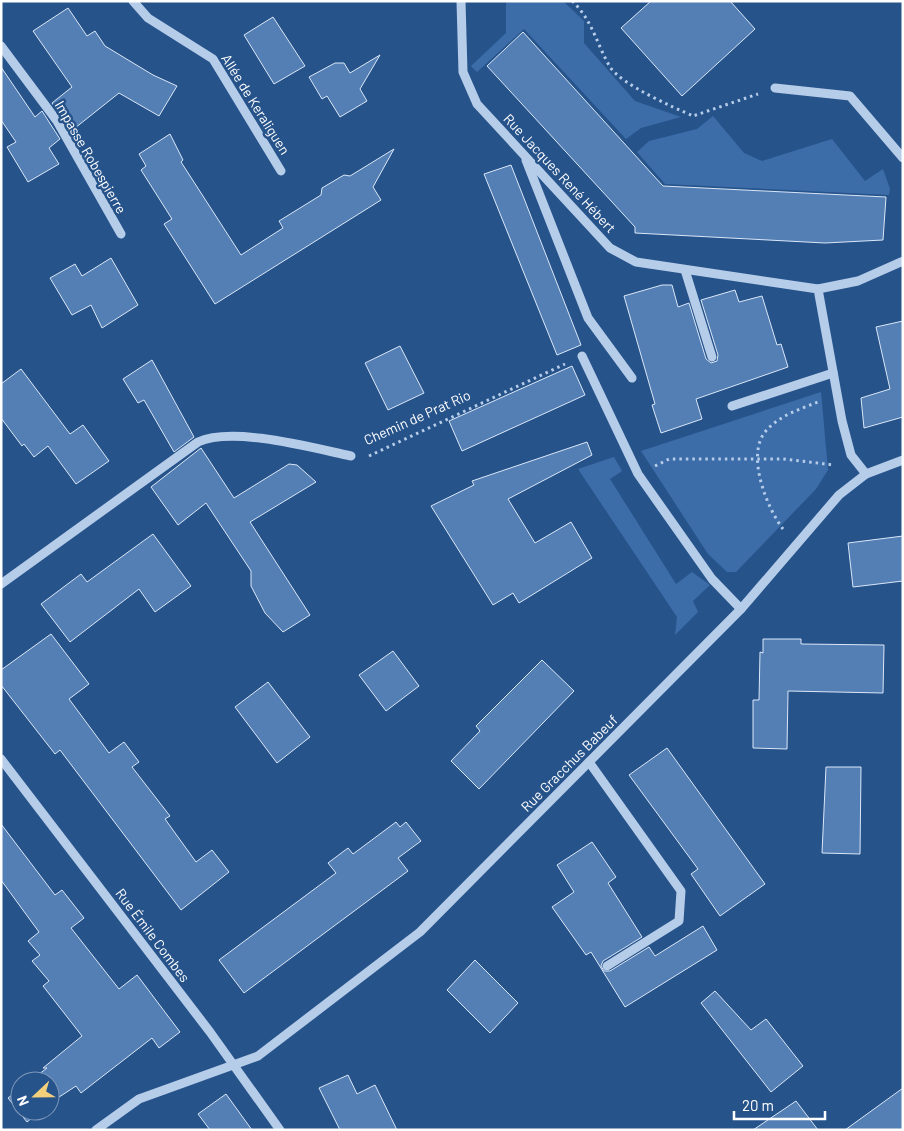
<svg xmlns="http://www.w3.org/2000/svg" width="904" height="1131" font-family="Barlow,sans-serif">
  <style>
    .green { fill: #3c6da8 }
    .building { fill: #547fb4; stroke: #dae7f8 }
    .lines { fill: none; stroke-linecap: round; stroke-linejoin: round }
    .path { stroke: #b6cdea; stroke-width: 3; stroke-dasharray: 2.5 4; stroke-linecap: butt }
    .minor { stroke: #b6cdea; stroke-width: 9 }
    .labels { text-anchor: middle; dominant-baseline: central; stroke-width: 5; stroke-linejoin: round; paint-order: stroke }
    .street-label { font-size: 14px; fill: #fff; stroke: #27538b }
  </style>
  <rect width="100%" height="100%" fill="#27538b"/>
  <g class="green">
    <polygon points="506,1 563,1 584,21 584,43 635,101 681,117 641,128 626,139 524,29 477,72 471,66 506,33"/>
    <polygon points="713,116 744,153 762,161 832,139 865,181 883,169 890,189 889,195 665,184 637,152 649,141 697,129"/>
    <polygon points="821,392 828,470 816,489 736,572 727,572 708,554 641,451"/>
    <polygon points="614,457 622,471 610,479 676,584 692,572 710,585 693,601 698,612 675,635 677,617 578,469"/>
  </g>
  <g class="building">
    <polygon points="651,1 730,1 755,29 682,96 621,28"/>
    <polygon points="68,8 87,36 95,31 105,46 153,75 177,86 159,116 119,93 70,132 52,103 72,87 33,31"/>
    <polygon points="273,17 305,66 274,84 244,35"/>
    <polygon points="523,32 663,186 886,197 883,240 825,243 635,233 635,227 487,66"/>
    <polygon points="380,55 360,89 367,101 340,117 327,96 322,99 309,77 335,63 344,63 350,73"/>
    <polygon points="1,67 35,117 42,111 60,139 49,148 59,164 28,182 7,147 16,142 1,120"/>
    <polygon points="170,134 183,160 181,162 241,255 283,228 279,221 321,195 322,188 344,175 350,176 394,149 373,187 381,200 215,304 164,224 172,219 141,170 146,166 139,154"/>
    <polygon points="511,165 581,345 557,355 484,174"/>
    <polygon points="111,258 138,305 102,328 91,305 72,315 50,278 75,264 82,276"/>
    <polygon points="662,285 672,285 678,307 689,303 706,359 711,363 717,361 718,355 701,300 735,290 739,302 762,296 777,345 781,344 788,367 696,399 702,419 661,433 652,405 655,404 624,296"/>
    <polygon points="903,321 903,417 864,428 861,398 890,389 876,327"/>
    <polygon points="400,346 424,393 388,410 365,363"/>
    <polygon points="152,360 194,437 174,452 144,400 138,403 123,379"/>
    <polygon points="572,366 585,395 462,451 449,421"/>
    <polygon points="21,369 70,434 83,425 109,461 76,484 48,446 34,457 24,444 22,446 1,418 1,384"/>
    <polygon points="587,442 592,455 508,499 535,543 571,522 592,558 519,603 513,593 493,605 431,506 474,485 472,481"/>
    <polygon points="201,448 234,498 289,464 297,465 316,482 250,522 310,615 283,632 265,613 251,586 251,571 206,503 178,525 151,487"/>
    <polygon points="153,534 191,586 155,612 139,589 70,642 41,604 81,574 87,582"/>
    <polygon points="903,536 903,581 853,587 848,543"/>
    <polygon points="51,634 89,684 69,699 109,753 124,742 139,762 132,767 170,816 165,819 196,862 212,850 229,872 181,910 60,750 55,754 1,685 1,670"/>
    <polygon points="763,639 801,639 801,644 884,645 883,693 788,691 787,749 753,748 753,700 759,700 760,652 763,653"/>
    <polygon points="393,651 419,686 386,711 359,675"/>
    <polygon points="542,660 574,691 479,789 451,761 480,731 476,726"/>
    <polygon points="268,682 310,737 277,763 235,707"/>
    <polygon points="667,748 765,884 720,916 691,874 698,869 629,775"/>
    <polygon points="826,767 861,767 860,854 822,853"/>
    <polygon points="396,822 400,827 406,822 421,841 398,858 408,871 244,993 219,960 336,873 328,863 348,848 353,854"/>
    <polygon points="1,824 55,895 62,890 84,918 71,928 119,989 137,975 180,1032 159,1048 152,1038 81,1093 76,1086 50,1103 50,1081 30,1081 47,1068 43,1068 82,1036 43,986 49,981 32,961 40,955 28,941 39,932 1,880"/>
    <polygon points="592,842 616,877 608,883 642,937 603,961 601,966 604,971 610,971 649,947 655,956 703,926 717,950 625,1007 591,952 586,955 552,907 574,892 557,865"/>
    <polygon points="475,960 518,1003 490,1033 447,990"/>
    <polygon points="715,991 751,1030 766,1019 803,1066 771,1092 701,1003"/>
    <polygon points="348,1075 357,1094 375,1085 397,1130 340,1130 319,1088"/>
    <polygon points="903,1088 903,1130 845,1130"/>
    <polygon points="20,1089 20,1111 40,1111 27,1122 8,1098"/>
    <polygon points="226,1094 252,1130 210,1130 198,1114"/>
    <polygon points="796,1101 818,1130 753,1130"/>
  </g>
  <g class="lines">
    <g class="path">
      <path d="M572 1C592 19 597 45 610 67 622 85 673 107 693 116L758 94"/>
      <polyline points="369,456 565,364"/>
      <polyline points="655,466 669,459 783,459 834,465"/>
      <path d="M783 529C767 508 746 456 765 432 778 416 800 409 818 402"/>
    </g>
    <g class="minor">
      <polyline points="133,1 148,18 213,59 281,171"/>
      <polyline points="461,1 463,72 477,104 610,248 636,262 818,289 842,421 851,455 866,474"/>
      <polyline points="1,46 57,121 121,234"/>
      <polyline points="775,88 850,96 903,158"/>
      <polyline points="526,160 588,318 632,378"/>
      <polyline points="685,270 712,357"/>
      <polyline points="818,289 858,281 903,261"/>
      <polyline points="582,356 638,474 712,579 741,609"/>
      <polyline points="732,406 833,373"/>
      <path d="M1 584 198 442C233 426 313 448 351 456"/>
      <polyline points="1,759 210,1032 280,1130"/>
      <polyline points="589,762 681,891 679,921 607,966"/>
      <polyline points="96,1130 139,1099 258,1056 420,932 741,609 839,495 866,474 903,460"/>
    </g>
  </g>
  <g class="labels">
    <g class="street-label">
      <text transform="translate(256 104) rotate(58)">Allée de Keraliguen</text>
      <text transform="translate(91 157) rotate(60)">Impasse Robespierre</text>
      <text transform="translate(560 173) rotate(47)">Rue Jacques René Hébert</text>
      <text transform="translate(417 417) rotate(-24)">Chemin de Prat Rio</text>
      <text transform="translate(569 763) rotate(-45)">Rue Gracchus Babeuf</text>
      <text transform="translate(153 935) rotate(53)">Rue Émile Combes</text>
    </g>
  </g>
  <rect width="904" height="1131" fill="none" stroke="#ffffff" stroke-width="5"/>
  <g transform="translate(35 1096) rotate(248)"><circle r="24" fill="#27538b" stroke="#7d98b9"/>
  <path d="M0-4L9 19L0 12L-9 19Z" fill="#f2cf7b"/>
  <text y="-8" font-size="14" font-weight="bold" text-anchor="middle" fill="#ffffff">N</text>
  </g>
  <path d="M734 1111v8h91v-8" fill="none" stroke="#ffffff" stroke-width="2.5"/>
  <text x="742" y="1111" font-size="15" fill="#ffffff" stroke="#27538b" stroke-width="4" paint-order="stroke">20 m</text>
</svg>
